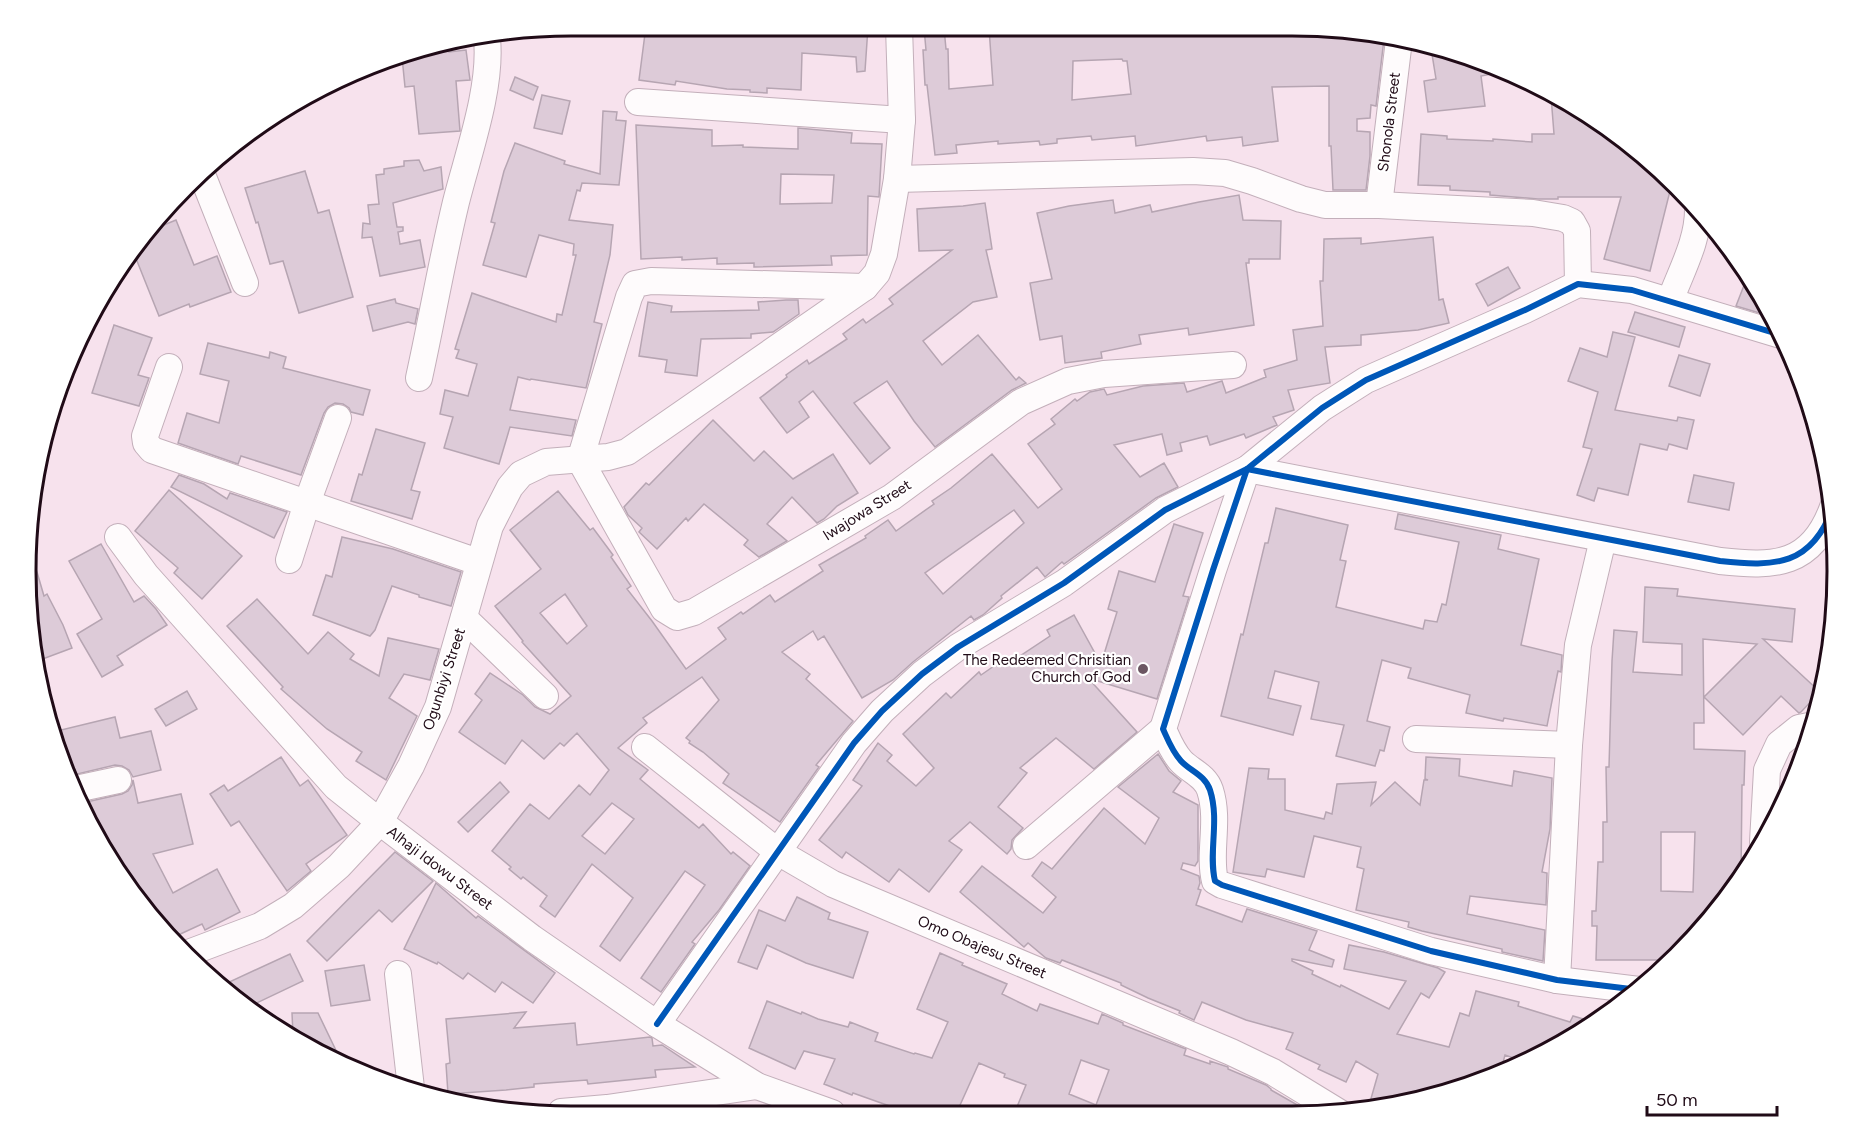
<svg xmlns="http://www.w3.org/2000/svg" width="1863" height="1142" font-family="Figtree,sans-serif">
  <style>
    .building { fill: #ddcbd8; stroke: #b6a5b2; stroke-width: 1.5; fill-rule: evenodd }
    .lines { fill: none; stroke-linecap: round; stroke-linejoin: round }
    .minor-casing { stroke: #c3afba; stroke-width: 28 }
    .minor { stroke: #fefbfc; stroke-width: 26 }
    .cycleway-casing { stroke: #fff; stroke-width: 10 }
    .cycleway { stroke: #0057b8; stroke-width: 6 }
    .poi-dot { fill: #6b5662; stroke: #fff; stroke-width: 2 }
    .labels { text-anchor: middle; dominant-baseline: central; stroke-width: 4.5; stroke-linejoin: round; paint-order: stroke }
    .street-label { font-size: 15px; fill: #200b17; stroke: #fff }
    .poi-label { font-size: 15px; fill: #200b17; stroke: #fff; text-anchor: end }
    .rim { fill: none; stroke: #200b17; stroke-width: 3 }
  </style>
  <rect width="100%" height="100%" fill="#f7e2ed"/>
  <g class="building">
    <polygon points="646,26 724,26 723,31 775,34 775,32 821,34 821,32 854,34 853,27 868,27 865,71 857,72 856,57 802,53 801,90 767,88 767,93 750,92 750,90 727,89 676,81 675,85 639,80"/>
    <path d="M924 28H944L946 49H948L949 89 993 85 989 28 1353 30V35L1384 39 1376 106 1371 105 1370 118 1357 119V131L1370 132V156L1366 190H1333L1331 146H1329V86L1272 87 1278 141 1243 146 1242 137 1207 141 1206 136 1136 146 1135 136 1092 140 1091 136 1057 139V143L1040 145 1039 141 998 144V141L956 145 957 153 935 155 927 85H925L923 50H926ZM1122 59 1123 61H1127L1131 94 1072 100 1073 61Z"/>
    <polygon points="448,48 449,52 466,50 470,80 456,81 460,131 419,134 414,86 405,87 402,57 416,56 416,52"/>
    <polygon points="1431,48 1500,67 1507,71 1481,76 1485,106 1428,112 1424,81 1436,79"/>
    <polygon points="515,77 538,87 533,100 510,90"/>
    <polygon points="542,95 570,101 562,134 534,128"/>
    <polygon points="1551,96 1624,138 1672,183 1650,271 1604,259 1621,197 1558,197 1558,199 1538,199 1490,195 1490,192 1450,190 1450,186 1418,185 1421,134 1447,136 1447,139 1493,141 1493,139 1532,142 1532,134 1554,134"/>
    <polygon points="603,111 617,112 616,120 626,121 619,185 582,183 580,191 577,190 569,220 613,225 610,255 594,322 602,324 586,388 531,379 530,380 518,377 510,410 576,420 572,436 510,427 499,464 444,448 453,417 440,414 445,390 468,396 477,364 456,358 459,350 455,349 472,293 556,322 557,314 562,315 576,255 573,255 574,244 539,235 526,277 483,265 495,223 491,222 504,171 515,143 565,161 564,164 600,174"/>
    <path d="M636 125 712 130V146L743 145V147L798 149V128L852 133 851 143 882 144 879 197 868 196 867 255 831 256 832 265 754 267V263L717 264V258L682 260V257L641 259ZM781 174 834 175 832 203 780 204Z"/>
    <polygon points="419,160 424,171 441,167 443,189 393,203 397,227 403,227 403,231 398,232 400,244 420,240 425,267 380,276 372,237 362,238 363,223 370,224 368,205 379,204 376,175 384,174 384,169 404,166 404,161"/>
    <polygon points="305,171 318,213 329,210 353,297 299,313 283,261 270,264 258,222 256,223 245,188"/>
    <polygon points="1239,195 1243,220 1281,221 1280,259 1249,259 1249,263 1246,263 1254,325 1189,335 1188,328 1139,335 1141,344 1101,352 1102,358 1065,363 1062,336 1040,340 1030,283 1052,279 1037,213 1069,206 1113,200 1115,213 1150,205 1152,212 1199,202"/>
    <polygon points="985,203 992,249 986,250 997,297 973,302 923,341 942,365 978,335 1016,380 1019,377 1026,383 1012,390 935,447 914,421 887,381 854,403 890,448 870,464 813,391 799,402 809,417 787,433 760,398 787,377 786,375 807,360 809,364 847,339 843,334 863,319 866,323 893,304 889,299 952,250 919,251 917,209 963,206"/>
    <polygon points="176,220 194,265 217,256 231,292 190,307 189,304 159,316 133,251 154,229"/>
    <path d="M1433 237 1439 300 1443 299 1449 323 1418 330 1361 335V345L1325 347 1330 383 1288 390 1294 410 1273 417 1277 425 1246 438 1244 434 1210 445 1207 436 1180 443 1182 451 1167 455 1162 434 1114 445 1140 477 1164 463 1178 487 1156 498 1064 564 1062 562 1045 577 1037 567 1001 596 1002 598 983 615 974 620 971 616 913 662 893 680 862 698 824 636 818 640 813 631 782 652 810 674 806 679 853 721 816 765 819 767 780 822 723 783 729 774 703 752 689 743 690 741 686 738 719 700 702 677 643 718 647 723 618 748 648 770 640 779 699 828 703 824 731 854 733 852 750 866 719 910 692 942 695 944 661 992 641 978 705 885 685 871 620 961 600 946 633 898 592 864 555 917 540 906 547 896 523 877 521 879 509 869 511 867 492 851 530 804 549 819 579 785 590 795 609 770 577 733 564 746 560 743 544 759 522 740 505 764 459 732 482 700 475 694 490 673 523 695 535 707 550 714 571 696 522 642 523 641 495 606 541 569 510 530 558 491 590 530 593 528 613 555 611 557 631 586 627 589 652 621 686 669 726 639 718 628 741 612 743 614 770 595 775 602 823 571 819 565 866 538 865 536 888 520 896 531 934 504 932 501 951 488 992 454 1038 508 1062 489 1028 444 1055 424 1051 419 1075 399 1077 401 1090 392 1104 389 1107 395 1143 386 1184 383 1187 392 1222 381 1226 393 1266 377 1264 370 1297 360 1293 330 1323 326 1320 281H1323L1324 239 1361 238V244ZM1014 510 1024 523 943 594 925 573ZM565 594 587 626 567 644 540 613ZM612 803 634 819 605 854 582 836Z"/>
    <polygon points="1508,267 1520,288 1488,306 1476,284"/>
    <polygon points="1748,275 1764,298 1773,317 1736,306"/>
    <polygon points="395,299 396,303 418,309 415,324 408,322 373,331 367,306"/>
    <polygon points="786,300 798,300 799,314 773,332 751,334 751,338 701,339 697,376 665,372 667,360 639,356 648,302 672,306 671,312 759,310 758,302"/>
    <polygon points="1635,312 1685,327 1679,347 1628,332"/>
    <polygon points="114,325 152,338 138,375 149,378 139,406 92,393"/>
    <polygon points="1613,332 1635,337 1615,410 1677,421 1678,417 1694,420 1687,449 1669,444 1667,450 1640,444 1628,495 1598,488 1594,501 1577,495 1592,449 1583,447 1598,392 1568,381 1580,348 1607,357"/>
    <polygon points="208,343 269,358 270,352 286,357 283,368 370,390 363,415 351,412 349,408 343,404 335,403 328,407 324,413 301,475 241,456 238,464 178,443 187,413 219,423 229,381 200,374"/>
    <polygon points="1679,355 1710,364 1700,396 1669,386"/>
    <polygon points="713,420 754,461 764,451 793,479 833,454 858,493 837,506 824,519 817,523 792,497 767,524 787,541 759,557 744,545 748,540 704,504 688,521 686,518 657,549 639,532 642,528 628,515 624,507 646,483 649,485"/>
    <polygon points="376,429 425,443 411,490 420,492 412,519 351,501 359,474 362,475"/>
    <polygon points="179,475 204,484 227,499 230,493 287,512 274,538 171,487"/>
    <polygon points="1694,475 1734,483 1729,510 1688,502"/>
    <polygon points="169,490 242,556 202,599 174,573 178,568 135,531"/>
    <polygon points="1276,508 1348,525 1340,560 1346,561 1336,607 1423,629 1425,620 1437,622 1442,604 1446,605 1459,542 1395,529 1398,514 1501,535 1498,549 1539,559 1521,645 1562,655 1561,672 1558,671 1547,726 1504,718 1503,721 1466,713 1470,695 1408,678 1411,668 1382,660 1367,721 1390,727 1384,751 1380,750 1375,766 1336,756 1344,725 1311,719 1319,682 1275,671 1268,698 1301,706 1293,735 1221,716 1241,634 1243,635 1265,543 1268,543"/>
    <polygon points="1174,524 1203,533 1183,596 1189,597 1157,699 1088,678 1137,732 1094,769 1056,738 1020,768 1027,773 998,807 1023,828 1012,840 1011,849 1007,854 970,822 949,841 962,850 929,892 899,869 889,882 846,852 842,858 819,840 862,786 853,780 878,743 892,755 887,761 916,786 934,768 903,734 946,693 951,698 979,672 981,675 1007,657 1011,662 1050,636 1047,630 1074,615 1101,664 1117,612 1108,609 1119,571 1155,582"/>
    <polygon points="342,537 393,549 461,572 451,606 419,597 419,595 392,586 375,630 370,636 313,615 326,575 332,577"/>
    <polygon points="101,544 134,602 144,596 156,609 167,625 117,656 123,665 102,677 77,634 102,619 69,561"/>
    <polygon points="32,555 44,596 47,594 63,625 72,648 40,660 26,571 28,556"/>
    <path d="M1645 587 1678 589 1677 596 1795 609 1792 642 1763 639 1820 692 1801 712 1799 713 1781 696 1743 735 1704 697 1757 644 1703 639 1704 723H1694V749L1745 751 1744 785H1742L1741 877 1725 903 1671 960H1596L1597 926H1592V911H1596L1598 862H1603V822H1607L1606 767H1609L1612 661 1614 630 1637 632 1633 672 1682 675V644L1643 642ZM1661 832H1695L1693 892 1661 891Z"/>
    <polygon points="257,599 308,654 328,632 354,654 350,659 379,676 388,638 439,649 430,680 404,674 389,698 417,716 386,780 356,761 362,752 327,729 281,689 283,687 227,626"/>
    <polygon points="187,691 197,709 166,726 155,709"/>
    <polygon points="115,717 120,738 151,731 161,770 133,777 129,770 122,766 115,765 69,776 60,757 67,755 61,730"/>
    <polygon points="1158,754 1169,771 1181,781 1173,792 1198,805 1198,861 1195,866 1183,863 1181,869 1199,876 1200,883 1198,889 1201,890 1196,905 1242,922 1247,909 1317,931 1309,950 1334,960 1332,967 1292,959 1292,961 1313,971 1312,974 1340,987 1341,985 1389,1009 1406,981 1344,969 1349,945 1384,952 1438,968 1445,972 1429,998 1421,993 1397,1034 1449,1047 1460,1013 1469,1016 1476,991 1519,1002 1518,1006 1570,1022 1573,1016 1594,1022 1564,1044 1522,1061 1505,1055 1501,1070 1433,1098 1368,1109 1378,1074 1356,1061 1346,1082 1318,1069 1320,1065 1286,1049 1293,1033 1246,1020 1202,1002 1194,1020 1179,1013 1180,1011 1148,998 1121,985 1121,983 1062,960 1060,963 1046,958 1028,943 1024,947 960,892 982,866 1043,913 1056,897 1032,876 1042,862 1052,869 1104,808 1145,844 1159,818 1118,787"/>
    <polygon points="281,757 300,786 308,780 347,835 306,864 311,871 287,891 239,821 231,826 210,794 224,785 228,791"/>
    <polygon points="1426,757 1460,759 1459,776 1512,786 1514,771 1552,778 1550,829 1542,872 1547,873 1546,905 1470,896 1467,914 1545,930 1543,961 1502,952 1502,949 1422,931 1408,927 1409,922 1356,910 1364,869 1357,867 1361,847 1314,836 1304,877 1267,869 1265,877 1233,872 1249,768 1269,769 1268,779 1285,779 1285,810 1324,819 1326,812 1332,814 1337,784 1376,782 1371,805 1395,782 1420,805 1424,780 1428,780 1425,779"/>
    <polygon points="133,780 138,803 181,794 193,844 153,854 173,893 217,869 240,912 205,930 202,924 176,936 118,874 82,803 122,794 128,791 132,785"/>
    <polygon points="500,782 509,792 468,832 458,822"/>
    <polygon points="395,852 433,881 392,922 379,910 327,961 307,941"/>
    <polygon points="436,883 476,918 478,916 555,973 533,1003 502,982 495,992 468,973 463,979 438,962 437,964 404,949"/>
    <polygon points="797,897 830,913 828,919 868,932 853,978 806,963 767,945 757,969 738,962 759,910 785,921"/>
    <path d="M940 953 963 963 962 965 1007 984 1002 994 1037 1011 1040 1004 1098 1024 1102 1014 1123 1023V1025L1186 1049 1184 1055 1210 1064V1061L1228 1067V1069L1266 1085 1271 1089V1090L1315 1115H1227L1213 1110 1211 1115 1014 1114 1026 1085 1004 1077 1005 1074 979 1063 956 1114H912L853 1093 852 1095 824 1084 835 1059 804 1051 795 1069 749 1048 767 1001 801 1014 802 1012 818 1019 848 1027 850 1022 878 1033 875 1041 914 1054 915 1053 932 1058 948 1022 917 1009ZM1081 1060 1109 1070 1096 1105 1069 1094Z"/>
    <polygon points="290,954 303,981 246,1008 235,999 227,983"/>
    <polygon points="364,965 370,1000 331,1006 325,971"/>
    <polygon points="526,1012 514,1028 575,1023 577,1045 650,1037 652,1038 653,1046 662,1045 695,1067 655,1070 656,1077 588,1084 587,1080 534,1084 534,1087 506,1090 448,1094 446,1064 450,1063 446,1019"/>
    <polygon points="292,1013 318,1013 342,1063 293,1035"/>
  </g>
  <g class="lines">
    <defs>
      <g id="minor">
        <polyline points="638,102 902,120"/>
        <polyline points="203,177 245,283"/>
        <polyline points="897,179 1193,171 1225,173 1252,181 1301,199 1325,205 1379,205 1533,213 1563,218 1572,222 1577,231 1578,284"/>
        <polyline points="1379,205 1399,40"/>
        <path d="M1670 301C1681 271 1699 240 1698 207"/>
        <polyline points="169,367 145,436 146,443 152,450 478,562"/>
        <path d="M419 378C432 319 442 260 456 202 468 154 492 88 487 39"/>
        <polyline points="580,460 664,609 677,617 694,612 892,497 1021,402 1068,381 1104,374 1233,365"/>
        <polyline points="580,460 629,297 635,284 651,281 865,287"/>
        <polyline points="118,537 146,575 336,787 380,822 532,938 657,1024 757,1086 832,1113"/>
        <polyline points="289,560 307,503 338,418"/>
        <polyline points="464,618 545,696"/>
        <polyline points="1416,739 1569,745"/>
        <polyline points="645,747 778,852 833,884 1231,1052 1273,1072 1340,1113"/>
        <polyline points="76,789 118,780"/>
        <polyline points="1763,842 1767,770 1779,744 1799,728 1814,725"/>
        <polyline points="1026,846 1163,729"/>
        <polyline points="191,952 260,926 293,906 339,866 380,822 411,766 438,707 490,526 510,487 521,474 546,462 608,457 627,452 865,287 877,273 884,254 897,179 902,120 899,27"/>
        <polyline points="398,974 411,1088"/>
        <polyline points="1557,980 1569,745 1578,645 1603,539"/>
        <path d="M1639 990 1557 980 1431 951 1222 885 1215 881C1208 853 1220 821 1210 790 1205 775 1190 771 1181 761 1172 751 1168 740 1163 729L1213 570 1247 469 1322 408 1366 380 1525 310 1578 284 1632 290 1781 335"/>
        <path d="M657 1024 854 743 882 711 922 674 958 647 1064 583 1165 510 1247 469 1720 561C1775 567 1812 566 1833 507"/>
        <polyline points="561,1112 607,1108 757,1086"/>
      </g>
    </defs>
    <use href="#minor" class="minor-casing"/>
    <use href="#minor" class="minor"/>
    <defs>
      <g id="cycleway">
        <path d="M1639 990 1557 980 1431 951 1222 885 1215 881C1208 853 1220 821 1210 790 1205 775 1190 771 1181 761 1172 751 1168 740 1163 729L1213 570 1247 469 1322 408 1366 380 1525 310 1578 284 1632 290 1781 335"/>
        <path d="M657 1024 854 743 882 711 922 674 958 647 1064 583 1165 510 1247 469 1720 561C1775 567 1812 566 1833 507"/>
      </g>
    </defs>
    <use href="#cycleway" class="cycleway-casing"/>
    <use href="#cycleway" class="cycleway"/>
  </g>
  <circle class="poi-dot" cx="1143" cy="669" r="6"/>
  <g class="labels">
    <g class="street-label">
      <text transform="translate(1389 122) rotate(-83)">Shonola Street</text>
      <text transform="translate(867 510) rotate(-32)">Iwajowa Street</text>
      <text transform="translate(444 679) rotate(-72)">Ogunbiyi Street</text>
      <text transform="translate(440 868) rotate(37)">Alhaji Idowu Street</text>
      <text transform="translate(982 947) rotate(23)">Omo Obajesu Street</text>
    </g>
    <g class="poi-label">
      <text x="1131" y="660">The Redeemed Chrisitian<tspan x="1131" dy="17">Church of God</tspan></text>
    </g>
  </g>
  <path d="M0 0H1863V1142H0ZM571 36H1292A535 535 0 0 1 1827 571V571A535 535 0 0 1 1292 1106H571A535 535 0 0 1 36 571V571A535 535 0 0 1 571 36Z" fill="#fff" fill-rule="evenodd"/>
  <path class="rim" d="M571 36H1292A535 535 0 0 1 1827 571V571A535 535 0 0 1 1292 1106H571A535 535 0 0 1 36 571V571A535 535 0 0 1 571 36Z"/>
  <path d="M1647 1106v9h130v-9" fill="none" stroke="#200b17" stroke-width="3"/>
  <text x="1656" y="1106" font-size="18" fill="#200b17" stroke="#ffffff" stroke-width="4.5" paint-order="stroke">50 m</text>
</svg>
